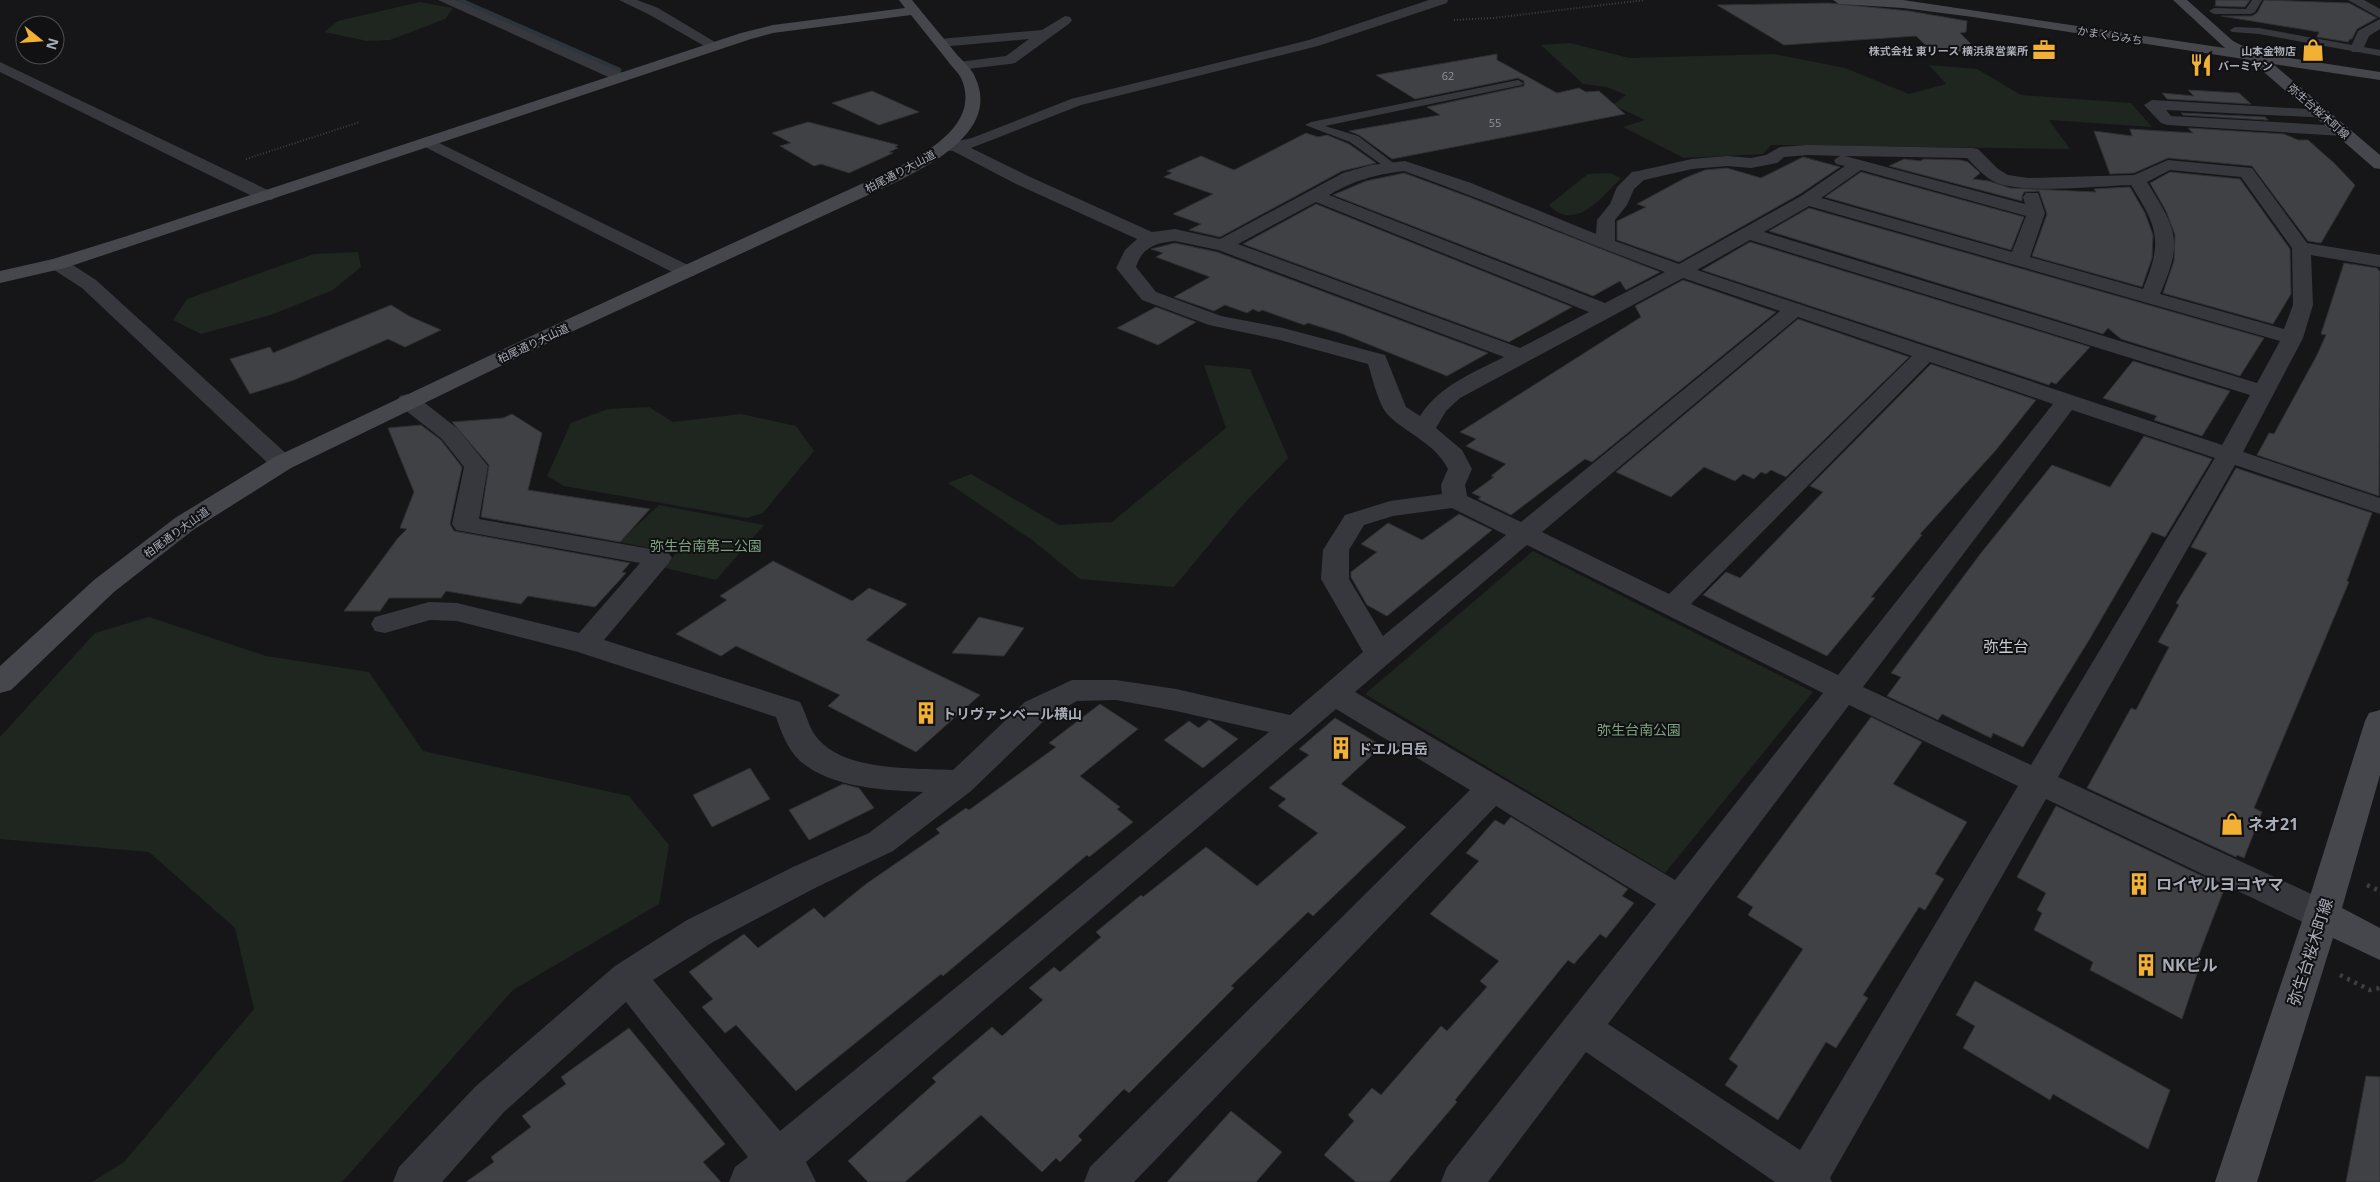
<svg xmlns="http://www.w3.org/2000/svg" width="2380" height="1182" font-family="'Open Sans','Noto Sans JP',sans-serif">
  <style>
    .green { fill: #1e261f }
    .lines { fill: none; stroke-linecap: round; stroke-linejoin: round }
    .stream { stroke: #2c353c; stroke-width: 5 }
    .building { fill: #404145; stroke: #303034 }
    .path-far1 { stroke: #3d3f44; stroke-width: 2; stroke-dasharray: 1 2; stroke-linecap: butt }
    .path { stroke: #3d3f44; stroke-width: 4.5; stroke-dasharray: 3 5; stroke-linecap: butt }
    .lane { fill: #37383d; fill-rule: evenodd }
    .street { fill: #37383d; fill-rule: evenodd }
    .secondary { fill: #45474d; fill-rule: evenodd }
    .labels { text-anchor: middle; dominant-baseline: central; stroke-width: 4; stroke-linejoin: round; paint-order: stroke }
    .far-street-label { font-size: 11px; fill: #a8adb8; stroke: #111113 }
    .far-poi-label { font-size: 11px; font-weight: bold; fill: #a8adb8; stroke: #111113; text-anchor: end }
    .number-label { font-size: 11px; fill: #8e929b }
    .park-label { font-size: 14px; fill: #7fa381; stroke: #111113 }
    .poi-label { font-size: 14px; font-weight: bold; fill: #a8adb8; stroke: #111113; text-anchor: start }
    .neighbourhood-label { font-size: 15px; fill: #c9ccd4; stroke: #111113 }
    .near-poi-label { font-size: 16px; font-weight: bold; fill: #a8adb8; stroke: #111113; text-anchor: start }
    .near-street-label { font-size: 16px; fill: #a8adb8; stroke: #111113 }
  </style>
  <rect width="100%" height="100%" fill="#161618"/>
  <g class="green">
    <polygon points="420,2 453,8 445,19 390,40 367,41 324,32 338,21"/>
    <polygon points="1570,43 1629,58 1774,54 1845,68 1909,94 1946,84 1929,65 1977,69 2021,95 2131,103 2152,127 2049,120 2070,149 1771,145 1763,154 1684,158 1623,127 1645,120 1613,105 1626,95 1607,87 1583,84 1541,45"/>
    <path d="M1610 173 1621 178C1602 197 1575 233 1549 205L1588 174Z"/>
    <polygon points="358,252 361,267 333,290 271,315 201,334 173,320 187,299 314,254"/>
    <polygon points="1204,365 1250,369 1288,458 1239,509 1174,587 1080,579 1032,540 948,483 971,474 1059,525 1112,522 1226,428"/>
    <polygon points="649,407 673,422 741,414 796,426 814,451 763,513 747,518 564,486 547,476 571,423 608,409"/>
    <polygon points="659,505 764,525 716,580 665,568 676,553 619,542"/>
    <polygon points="1533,551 1813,692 1665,873 1365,694"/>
    <polygon points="149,617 266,656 369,672 423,751 629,796 669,845 659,904 513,990 342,1182 92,1182 124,1162 254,1009 235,928 149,852 0,839 0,737 95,633"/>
  </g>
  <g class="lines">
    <polyline class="stream" points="459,0 619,70"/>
  </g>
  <g class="building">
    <polygon points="2216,0 2250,0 2245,7 2215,6"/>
    <polygon points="2264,0 2349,3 2377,18 2357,29 2352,39 2350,39 2348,42 2317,37 2319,32 2221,16 2252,16 2257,13"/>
    <polygon points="1829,3 1909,11 1967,21 1966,32 1960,33 1979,52 1932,51 1916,36 1784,45 1717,5"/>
    <polygon points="1497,54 1497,60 1557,93 1579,88 1586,92 1599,91 1625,114 1392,159 1359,135 1349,131 1440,115 1427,107 1524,86 1524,81 1518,78 1415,99 1376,75"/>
    <polygon points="2188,90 2239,93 2251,104 2167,99 2162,93 2194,96"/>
    <polygon points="872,91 919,112 879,125 832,103"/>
    <polygon points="2181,113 2265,117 2268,120 2183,115"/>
    <polygon points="808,122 898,145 895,147 898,148 889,152 893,153 849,173 821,164 814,166 780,146 791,143 772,133"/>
    <polygon points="2188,128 2284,134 2298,140 2308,140 2334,163 2355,185 2321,243 2308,241 2252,166 2168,158 2134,173 2110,174 2094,131 2132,136 2130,129 2193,133"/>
    <polygon points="1306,133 1318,137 1327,135 1349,144 1376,163 1342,171 1220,237 1189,230 1201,224 1173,214 1213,194 1164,177 1172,173 1167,171 1201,156 1234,170"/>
    <polygon points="1803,157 1840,167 1800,194 1679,262 1617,240 1617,221 1646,207 1637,204 1685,178 1705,170 1727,168 1761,178"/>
    <polygon points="1904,159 1921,161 1923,159 1960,160 1968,162 1980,173 1973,179 1989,181 2010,188 2096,192 2094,189 2130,187 2145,213 2153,235 2152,258 2142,287 2032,256 2047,214 2039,191 2024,192 2022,196 2022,201 1889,166"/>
    <polygon points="1861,172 2024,217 2011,250 1825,197"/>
    <polygon points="2170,172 2240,179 2290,249 2291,294 2273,324 2163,293 2174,261 2175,235 2166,211 2150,183"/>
    <polygon points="1404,173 1469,197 1660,272 1626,290 1620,281 1593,296 1333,195 1366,181"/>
    <polygon points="1316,204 1572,307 1509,342 1243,244"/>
    <polygon points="1809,208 2264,338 2240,376 2121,339 2108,328 2103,334 1769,231"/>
    <polygon points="1750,242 2090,347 2056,384 2051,382 2049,385 1702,270"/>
    <polygon points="1175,243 1217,252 1488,353 1447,376 1343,334 1308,323 1304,325 1262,310 1259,312 1253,309 1247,313 1225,305 1214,311 1174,297 1210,277 1156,257 1163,253 1151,249"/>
    <polygon points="2344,263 2377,268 2380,272 2379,496 2257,455 2269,433 2274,434 2317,355 2326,335 2321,334"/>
    <polygon points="1683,280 1776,312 1592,462 1585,459 1511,515 1478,499 1481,497 1472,493 1494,477 1491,476 1506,464 1466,446 1476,439 1460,432 1641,317 1635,306"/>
    <polygon points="391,305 409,316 441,330 405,347 388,339 294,380 250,394 230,359 270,347 273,353"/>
    <polygon points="1156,307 1196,322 1158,345 1117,328"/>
    <polygon points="1798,319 1909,357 1786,477 1771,470 1766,474 1761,472 1754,479 1743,474 1735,481 1704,467 1671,497 1616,472"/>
    <polygon points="2133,361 2230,391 2202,436 2154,420 2157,416 2103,398"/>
    <polygon points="1931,364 2036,400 1996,450 1920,534 1922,535 1871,597 1875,598 1827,656 1703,595 1726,572 1740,578 1823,492 1810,486"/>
    <polygon points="512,414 542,433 528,490 650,509 620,542 481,517 489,465 452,422 503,418"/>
    <polygon points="421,425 441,440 462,467 450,524 454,531 630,563 622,572 626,573 595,607 528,596 521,604 446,591 441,598 389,598 380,611 344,611 398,538 407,529 400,528 414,492 388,428"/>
    <polygon points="2144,436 2212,459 2165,537 2152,532 2089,640 2023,747 1993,733 1991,738 1942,714 1938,720 1887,696 1901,677 1891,673 1981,553 2052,465 2110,487"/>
    <polygon points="2236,468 2372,513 2347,581 2349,582 2254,808 2262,812 2244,858 2237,855 2236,857 2087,788 2131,708 2136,710 2169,647 2158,642 2179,605 2176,603 2207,553 2191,547"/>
    <polygon points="1459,514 1492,530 1387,616 1367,605 1351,577 1351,572 1377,552 1361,544 1388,523 1422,540"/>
    <polygon points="773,561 852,601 869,588 907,604 866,640 980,695 916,752 828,706 840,695 736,646 721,656 676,634 727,600 720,596"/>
    <polygon points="979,617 1024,628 1004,656 952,653"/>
    <polygon points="1100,704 1138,729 1080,776 1120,807 1117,809 1133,822 1089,857 1087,855 943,976 941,974 796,1091 736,1025 725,1033 702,1007 713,999 689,972 744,934 758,948 814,908 824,918 866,884 940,833 936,829 966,808 969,810 1056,747 1049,743"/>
    <polygon points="1871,717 1922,742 1893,784 1967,822 1935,874 1944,879 1925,910 1919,907 1863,995 1868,998 1836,1048 1826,1042 1778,1120 1725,1085 1738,1066 1729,1059 1803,949 1748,915 1753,907 1737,897"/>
    <polygon points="1335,718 1382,746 1341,784 1406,827 1313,916 1308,912 1231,986 1234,988 1129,1093 1124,1089 1078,1136 1082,1140 1060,1162 1056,1158 1042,1172 981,1115 905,1182 868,1182 848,1161 936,1082 932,1078 992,1027 1002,1036 1043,1000 1029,988 1054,967 1060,972 1101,937 1096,932 1141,895 1143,897 1206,847 1257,886 1318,833 1278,806 1286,799 1269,788 1309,755 1299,749"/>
    <polygon points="1209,720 1238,739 1203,768 1164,740 1189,721 1199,728"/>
    <polygon points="750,768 770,799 712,827 693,795"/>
    <polygon points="843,784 859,788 874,808 809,840 789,810"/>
    <polygon points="2056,806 2225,887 2198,957 2202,959 2182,1019 2090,970 2093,962 2034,930 2042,913 2037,910 2046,893 2017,877"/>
    <polygon points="1511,817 1628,889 1622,896 1634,903 1606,938 1600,934 1574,964 1568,960 1455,1100 1457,1102 1389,1182 1356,1182 1324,1155 1354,1121 1348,1115 1372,1088 1381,1095 1441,1026 1447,1031 1487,987 1480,981 1499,961 1430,914 1479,861 1466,853 1495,820 1504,825"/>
    <polygon points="1975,981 2170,1090 2148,1149 2053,1094 2050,1100 1963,1048 1975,1026 1956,1015"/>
    <polygon points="629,1028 725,1144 703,1162 721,1182 466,1182 494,1162 491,1157 531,1127 522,1116 566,1084 561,1077"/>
    <polygon points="2366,1076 2380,1077 2380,1182 2346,1182"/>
    <polygon points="1231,1111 1282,1152 1256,1182 1167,1182"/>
  </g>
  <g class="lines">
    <g class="path-far1">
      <polyline points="1454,20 1493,18 1645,0"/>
      <polyline points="246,159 360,122"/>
    </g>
    <g class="path">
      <polyline points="2367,885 2380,891"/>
      <polyline points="2340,975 2370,990 2380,988"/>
    </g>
    <g class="lane">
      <polygon points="2252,0 2262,0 2255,12 2251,14 2214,14 2209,11 2214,8 2246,9"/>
      <polygon points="2235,27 2259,28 2380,50 2380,56 2259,34 2232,32 2230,30"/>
      <polygon points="1518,80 1523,83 1522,85 1325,126 1358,136 1396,165 1398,168 1396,171 1392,172 1350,142 1305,125 1311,122"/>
    </g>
    <g class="street">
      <polygon points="438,0 455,0 625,74 627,77 620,81 615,80"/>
      <polygon points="619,0 637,0 658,8 720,45 718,48 708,48 648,14"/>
      <path d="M1429 0H1448L1447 3 1318 46 1081 105 971 148 1028 176 1152 232 1175 229 1220 239 1343 173 1371 165 1405 161 1471 183 1596 234 1597 220 1610 204 1617 187 1632 172 1638 171 1692 159 1727 156 1751 158 1766 155 1780 147 1808 145 1972 148 1978 149 1998 169 2008 175 2028 178 2134 175 2168 160 2252 168 2307 243 2380 255V267L2311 255 2313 305 2303 338 2243 452 2380 498V514L2235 465 2058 777 2335 905 2340 915 2335 925 2322 930 2309 925 2046 799 1830 1178 1832 1182H1775L1586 1052 1488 1182H1441L1447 1167 1656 904 1496 806 1134 1182H1084L1090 1167 1470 790 1336 709 806 1162 816 1182H729L735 1167 748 1157 626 1002 504 1112 442 1182H393L399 1167 476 1086 615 966 687 920 793 867 869 833 923 792C884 790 831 788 800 761 788 750 781 732 776 717L578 652 457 621 430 620 385 633 375 631 371 624 375 617 429 602 457 603 579 633 640 563 456 530 452 524 464 467 442 439 400 406 397 401 400 396 408 394 416 396 458 429 488 466 479 519 668 552 672 558 668 564 604 640 800 702C807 715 809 730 819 740 846 771 914 768 953 770L1025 702 1072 680H1116L1176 689 1290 715 1363 652 1321 579 1323 550 1345 515 1390 501 1442 494 1441 485 1448 469C1435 443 1407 434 1388 415 1379 406 1372 377 1368 364L1280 340 1209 325 1142 300 1116 268 1125 250 1137 239 1016 184 953 151 943 150 941 147 943 144 972 138 1071 99 1309 40ZM1808 155 1840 156 1834 160 1836 164 1845 166 1801 196 1679 264 1615 241V220L1627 205 1634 189 1644 180 1692 169 1727 166 1751 168 1777 163 1784 157ZM1845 156 1967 158C1976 167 1985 178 1997 183 2026 194 2098 186 2131 185 2158 228 2163 241 2143 289L2030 257 2045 213 2038 193H2026L2023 197 2025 204ZM1861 170 2026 216 2012 252 1821 198ZM2170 170 2241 177 2292 248 2293 305 2284 329 2160 294C2184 240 2176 229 2147 182ZM1404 171C1492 202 1577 240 1665 272L1605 303 1329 195C1356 180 1373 175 1404 171ZM1316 202 1589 312 1520 348 1238 244ZM1809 206 2280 341 2257 383 1764 232ZM1750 240 2250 395 2222 445 1697 270ZM1175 241 1218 250 1504 357C1473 373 1440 385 1420 416L1406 407 1385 355 1283 328 1221 316 1156 292 1136 267C1142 247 1156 243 1175 241ZM1683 278 1780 311 1521 522 1467 496 1465 485 1472 469 1462 450 1436 428 1446 411 1460 398ZM1798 317 1912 356 1669 594 1542 532ZM1930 362 2053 404 1838 675 1691 604ZM2072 410 2215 458 2031 765 1863 687ZM1452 508 1506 535 1383 636 1349 579V550L1364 525 1393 516ZM1527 545 1823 693 1675 880 1355 692ZM1116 700 1176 711 1269 732 780 1131 653 980 713 942 817 887 893 851 971 791 1047 718 1077 701ZM1849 705 2018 786 1800 1150 1608 1024Z"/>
      <polygon points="2348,0 2364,0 2380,9 2380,18"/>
      <polygon points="1065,16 1070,17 1072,20 1070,23 1015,63 1010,64 959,70 952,66 959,62 1006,56 1029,39 940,47 933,43 940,39 1042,30"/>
      <polygon points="2380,19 2380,29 2369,36 2362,52 2352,52 2350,49 2358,31"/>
      <polygon points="0,62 272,192 275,196 272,200 260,200 0,72"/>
      <polygon points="2152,100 2324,110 2332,115 2330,118 2166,110 2171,116 2342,126 2350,131 2342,136 2167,125 2161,123 2144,105"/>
      <polygon points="427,137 694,268 697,272 694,276 680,276 421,145 419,142 421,139"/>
      <polygon points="58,258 65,260 96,280 291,458 294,463 291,468 282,470 273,468 82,288 51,268 48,264 51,260"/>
    </g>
    <g class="secondary">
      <path d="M899 0H912C927 19 943 37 958 56 964 62 972 69 975 77 1001 131 928 166 890 185L556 339 291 468 193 530 114 592 11 690 0 693V666L94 580 175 518 273 458 542 331 911 161C939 144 979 118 961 78 958 72 951 66 947 60 935 45 923 30 911 15L773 33 751 39 65 268 0 283V271L53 259 127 236 741 33 773 25 905 8Z"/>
      <polygon points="1833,0 1903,0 2225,48 2173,0 2187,0 2233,41 2257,53 2380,72 2380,80 2273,64 2380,155 2380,169 2374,168 2250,60 1973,17 1903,8 1839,4"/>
      <polygon points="2380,710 2380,775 2342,908 2380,928 2380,960 2333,938 2257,1182 2215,1182 2304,915 2365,721 2369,713"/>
    </g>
  </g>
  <defs>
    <symbol id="office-bare" viewBox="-9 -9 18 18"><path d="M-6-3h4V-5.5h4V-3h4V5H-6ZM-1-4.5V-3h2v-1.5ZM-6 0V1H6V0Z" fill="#f2b134" stroke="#111113" stroke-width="2.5" paint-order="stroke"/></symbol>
    <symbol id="shop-bare" viewBox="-9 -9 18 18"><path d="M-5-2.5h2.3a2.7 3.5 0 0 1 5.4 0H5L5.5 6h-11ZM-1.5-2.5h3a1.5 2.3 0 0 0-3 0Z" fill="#f2b134" stroke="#111113" stroke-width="2.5" paint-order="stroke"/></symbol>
    <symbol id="restaurant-bare" viewBox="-9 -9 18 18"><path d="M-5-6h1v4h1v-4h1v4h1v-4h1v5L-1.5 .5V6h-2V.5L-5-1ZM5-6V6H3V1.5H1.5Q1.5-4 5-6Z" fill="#f2b134" stroke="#111113" stroke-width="2.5" paint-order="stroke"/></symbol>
    <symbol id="building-bare" viewBox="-9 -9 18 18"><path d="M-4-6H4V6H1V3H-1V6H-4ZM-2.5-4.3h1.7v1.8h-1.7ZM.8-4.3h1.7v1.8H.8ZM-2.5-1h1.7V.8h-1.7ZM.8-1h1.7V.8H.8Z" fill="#f2b134" stroke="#111113" stroke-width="2.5" paint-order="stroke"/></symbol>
  </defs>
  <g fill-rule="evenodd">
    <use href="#office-bare" x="2028" y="34" width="32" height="32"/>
    <use href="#shop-bare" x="2297" y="34" width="32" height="32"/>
    <use href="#restaurant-bare" x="2185" y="49" width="32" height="32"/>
    <use href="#building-bare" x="910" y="697" width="32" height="32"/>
    <use href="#building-bare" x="1325" y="732" width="32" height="32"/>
    <use href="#shop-bare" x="2216" y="808" width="32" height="32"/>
    <use href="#building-bare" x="2123" y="868" width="32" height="32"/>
    <use href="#building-bare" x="2130" y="949" width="32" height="32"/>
  </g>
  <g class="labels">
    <g class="far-street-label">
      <text transform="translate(2110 35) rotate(9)">かまくらみち</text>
      <text transform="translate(2319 111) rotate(41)">弥生台桜木町線</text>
      <text transform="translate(900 171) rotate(-28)">柏尾通り大山道</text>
      <text transform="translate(533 343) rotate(-25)">柏尾通り大山道</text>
      <text transform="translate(176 532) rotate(-36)">柏尾通り大山道</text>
    </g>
    <g class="far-poi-label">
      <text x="2028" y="50">株式会社 東リース 横浜泉営業所</text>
      <text x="2296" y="50">山本金物店</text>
      <text x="2218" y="65" text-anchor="start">バーミヤン</text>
    </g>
    <g class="number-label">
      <text x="1448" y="75">62</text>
      <text x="1495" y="122">55</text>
    </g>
    <g class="park-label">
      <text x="706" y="545">弥生台南第二公園</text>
      <text x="1639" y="729">弥生台南公園</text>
    </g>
    <g class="poi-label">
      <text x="942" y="713">トリヴァンベール横山</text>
      <text x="1358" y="748">ドエル日岳</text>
    </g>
    <g class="neighbourhood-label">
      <text x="2006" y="646">弥生台</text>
    </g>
    <g class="near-poi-label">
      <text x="2248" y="824">ネオ21</text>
      <text x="2156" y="884">ロイヤルヨコヤマ</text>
      <text x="2162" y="965">NKビル</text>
    </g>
    <g class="near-street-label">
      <text transform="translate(2310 952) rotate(-72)">弥生台桜木町線</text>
    </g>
  </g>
  <g transform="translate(40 40) rotate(107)"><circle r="24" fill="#111113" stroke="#4d4f55"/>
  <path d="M0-4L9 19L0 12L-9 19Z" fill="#f2b134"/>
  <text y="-8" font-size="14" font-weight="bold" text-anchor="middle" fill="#a8adb8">N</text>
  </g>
</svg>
